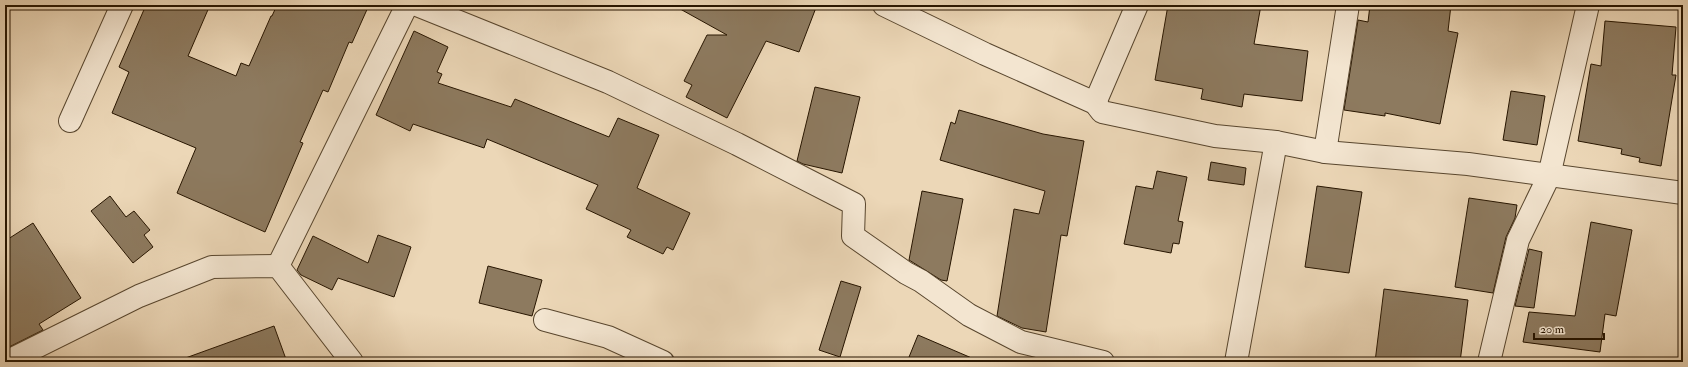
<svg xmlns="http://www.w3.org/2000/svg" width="1688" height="367" font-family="'IM FELL Double Pica',serif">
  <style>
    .building { fill: #8d7a5f; stroke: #271500 }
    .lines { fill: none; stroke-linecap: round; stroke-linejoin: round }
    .minor-casing { stroke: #58462e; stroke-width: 24 }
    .minor { stroke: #f3e5d0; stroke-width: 22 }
  </style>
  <rect width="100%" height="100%" fill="#ecd7b7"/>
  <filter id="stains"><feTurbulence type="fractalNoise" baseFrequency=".005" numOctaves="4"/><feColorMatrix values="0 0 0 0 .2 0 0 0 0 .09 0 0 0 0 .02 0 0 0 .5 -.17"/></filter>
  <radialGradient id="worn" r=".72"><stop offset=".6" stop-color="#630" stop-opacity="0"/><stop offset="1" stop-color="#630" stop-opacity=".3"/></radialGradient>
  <g class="building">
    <polygon points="146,5 210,5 188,56 236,76 241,63 249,66 271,16 272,16 277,5 369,5 352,43 349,42 328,92 323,90 300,142 303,143 265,232 177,193 196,148 112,113 129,72 119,67"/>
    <polygon points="673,5 817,5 799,52 766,41 727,118 686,97 692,85 684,81 707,35 727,35"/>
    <polygon points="1168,5 1261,5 1254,44 1308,51 1302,101 1244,94 1242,107 1201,99 1203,89 1155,80"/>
    <polygon points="1370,5 1451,5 1448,31 1458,33 1440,124 1385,113 1385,116 1344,110 1358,20 1368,22"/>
    <polygon points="1605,21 1676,27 1672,75 1676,75 1661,166 1639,162 1640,158 1621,154 1622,149 1578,141 1591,64 1601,66"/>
    <polygon points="414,31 448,47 437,72 442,74 438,83 511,107 515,99 609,137 618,118 659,135 637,188 690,213 673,250 667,247 663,254 627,237 631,230 586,209 598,185 487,139 484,148 413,124 410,131 376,115"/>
    <polygon points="815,87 860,97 842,173 803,164 797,161"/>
    <polygon points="1511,91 1545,96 1537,145 1503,140"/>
    <polygon points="959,110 1043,134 1084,141 1067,236 1061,235 1046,332 1022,328 997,316 1014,209 1039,214 1045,191 940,160 951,122 955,124"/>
    <polygon points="1211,162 1246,168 1244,185 1208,180"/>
    <polygon points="1157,171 1187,177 1178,221 1183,222 1179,244 1173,243 1171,253 1124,244 1136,186 1153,189"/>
    <polygon points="1317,186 1362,192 1349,273 1305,267"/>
    <polygon points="922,191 963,199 947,281 941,280 909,260"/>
    <polygon points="110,196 126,217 134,211 150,230 144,235 153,247 133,263 91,211"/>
    <polygon points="1469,198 1517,205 1515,218 1506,237 1493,293 1455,287"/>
    <polygon points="1591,222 1632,230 1616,316 1605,314 1600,352 1523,342 1529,312 1575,316"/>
    <polygon points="33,223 81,298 39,324 43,330 5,349 5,241"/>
    <polygon points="378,235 411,247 394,297 338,278 332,290 301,275 297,270 313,236 368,263"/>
    <polygon points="1529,249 1542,252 1534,308 1515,306"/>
    <polygon points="488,266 542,280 532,316 479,303"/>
    <polygon points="841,281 861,287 840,357 819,350"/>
    <polygon points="1384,289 1468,300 1460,362 1375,362"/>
    <polygon points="274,326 287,362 181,362 180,360"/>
    <polygon points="918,335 981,362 907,362"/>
  </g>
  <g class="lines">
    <defs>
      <g id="minor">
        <polyline points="417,5 608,82 737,144 854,204 853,236 906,273 921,281 969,315 1021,342 1103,362"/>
        <polyline points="884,5 985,54 1095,103 1102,112 1215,136 1276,142 1325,152 1468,164 1683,193"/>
        <polyline points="1095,103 1137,5"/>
        <polyline points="70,121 122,5"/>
        <polyline points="1325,152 1348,5"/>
        <polyline points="278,266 407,5"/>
        <polyline points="545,320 608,337 663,362"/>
        <polyline points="6,362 139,296 212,267 278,266 352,362"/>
        <polyline points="1236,362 1276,142"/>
        <polyline points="1489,362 1518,240 1549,176 1588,5"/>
      </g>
    </defs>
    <use href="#minor" class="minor-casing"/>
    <use href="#minor" class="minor"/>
  </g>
  <rect width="1688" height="367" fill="none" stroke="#ecd7b7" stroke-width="20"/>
  <rect x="6" y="6" width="1676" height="355" fill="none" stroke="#271500" stroke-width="2"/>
  <rect x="10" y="10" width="1668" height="347" fill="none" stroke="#271500"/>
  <path d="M1534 333v6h70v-6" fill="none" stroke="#271500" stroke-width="2"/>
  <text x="1540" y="333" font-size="12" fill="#271500" stroke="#f3e5d0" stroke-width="3" paint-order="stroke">20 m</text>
  <rect width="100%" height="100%" filter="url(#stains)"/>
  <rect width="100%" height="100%" fill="url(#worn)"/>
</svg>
